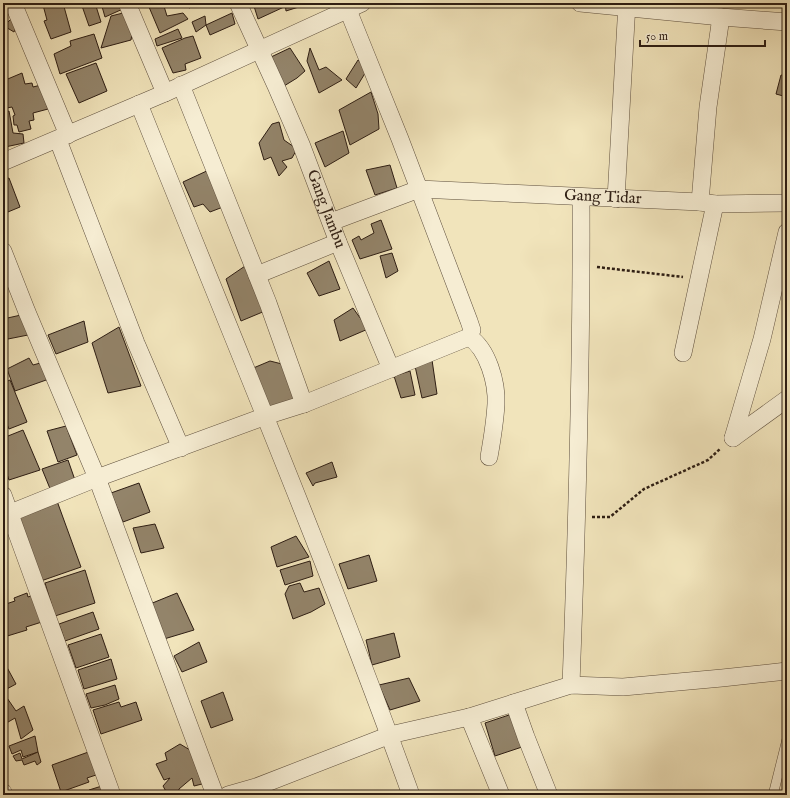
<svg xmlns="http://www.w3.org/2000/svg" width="790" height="798" font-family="'IM FELL English',serif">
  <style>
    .building { fill: #93846a; stroke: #2d1d13 }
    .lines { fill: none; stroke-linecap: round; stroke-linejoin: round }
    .lane-casing { stroke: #5e4f3d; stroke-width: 10 }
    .street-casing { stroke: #5e4f3d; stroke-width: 18 }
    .path { stroke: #2d1d13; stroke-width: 2.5; stroke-dasharray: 3 2; stroke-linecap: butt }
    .lane { stroke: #f6edd3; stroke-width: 9 }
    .street { stroke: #f6edd3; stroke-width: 17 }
    .labels { text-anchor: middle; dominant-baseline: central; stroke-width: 3; stroke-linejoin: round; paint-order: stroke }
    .street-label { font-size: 16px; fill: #2d1d13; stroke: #f6edd3 }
  </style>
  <rect width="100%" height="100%" fill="#f1e4bb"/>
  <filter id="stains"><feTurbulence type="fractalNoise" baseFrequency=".005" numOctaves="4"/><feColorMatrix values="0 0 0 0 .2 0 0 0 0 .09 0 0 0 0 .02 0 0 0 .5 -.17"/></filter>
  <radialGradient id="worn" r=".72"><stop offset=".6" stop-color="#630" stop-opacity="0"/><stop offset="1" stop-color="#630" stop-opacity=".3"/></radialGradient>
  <g class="building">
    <polygon points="48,3 63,3 71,32 51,39 44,21 47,20 43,5"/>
    <polygon points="81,3 95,3 101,22 89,26"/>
    <polygon points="101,3 123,3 125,8 105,17"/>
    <polygon points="156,3 163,3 167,16 183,13 188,19 160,33 149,7"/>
    <polygon points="187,3 201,3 189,8"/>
    <polygon points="253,3 283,3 284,7 258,19"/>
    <polygon points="285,3 305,3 305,5 286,11"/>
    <polygon points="123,13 134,23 131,40 101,48 111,16"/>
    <polygon points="232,13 235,24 210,35 206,25"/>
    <polygon points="205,16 206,25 196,32 192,22"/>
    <polygon points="12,18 19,21 14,32 4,26"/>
    <polygon points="178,29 182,38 157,46 155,39"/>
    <polygon points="94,34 102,58 60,74 54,54 71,46 70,41"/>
    <polygon points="193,36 201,58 185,64 186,70 173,73 162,48 185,38"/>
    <polygon points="290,48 305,71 297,78 284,86 271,57"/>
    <polygon points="310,48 319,70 326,67 342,80 319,93 307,61"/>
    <polygon points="358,60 367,70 356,88 346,79"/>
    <polygon points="96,63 107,91 79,103 66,74"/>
    <polygon points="22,73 25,84 32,83 33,87 41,85 48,109 33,113 34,120 29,121 31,129 19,132 17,125 14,125 13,116 15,115 12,107 7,108 3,99 3,81"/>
    <polygon points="781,75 787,76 787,97 776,94"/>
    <polygon points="371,92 378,114 379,129 350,145 339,110"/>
    <polygon points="9,111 13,133 23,134 24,143 5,147 3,138 3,113"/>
    <polygon points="279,122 284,140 297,149 292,158 282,161 287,167 279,176 271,157 264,160 259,143 272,124"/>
    <polygon points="343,131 349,153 325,167 315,143"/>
    <polygon points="390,165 397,188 375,195 366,170"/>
    <polygon points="211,169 223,207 210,212 203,204 194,207 183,182"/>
    <polygon points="9,178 20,207 3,214 3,180"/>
    <polygon points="381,220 392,249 360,259 352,240 359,236 361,240 374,233 371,224"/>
    <polygon points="392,253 398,271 386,278 380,256"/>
    <polygon points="329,261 340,289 319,296 307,273"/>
    <polygon points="248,264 265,311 241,321 226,279"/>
    <polygon points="353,308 368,329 340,341 334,320"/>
    <polygon points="21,315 28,335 8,339 3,327 3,319"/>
    <polygon points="84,321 88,342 56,354 48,335"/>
    <polygon points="119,327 141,386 108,393 92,343"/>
    <polygon points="29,358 33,365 44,362 49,379 15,391 7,369"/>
    <polygon points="432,360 437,394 422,398 415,366"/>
    <polygon points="270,361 286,365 298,397 271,408 255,379 251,369"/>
    <polygon points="410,371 415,395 401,398 394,376"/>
    <polygon points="10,380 27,422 9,429 3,414 3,383"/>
    <polygon points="66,426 77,455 58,462 47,431"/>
    <polygon points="23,430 40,470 9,480 4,465 3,465 3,438"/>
    <polygon points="68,460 76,483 51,491 42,469"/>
    <polygon points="332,462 337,477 315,483 313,486 306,473"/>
    <polygon points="139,483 150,512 123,522 111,493"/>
    <polygon points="57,501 81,567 38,582 14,516"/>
    <polygon points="155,524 164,548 141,553 133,528"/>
    <polygon points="296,536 309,557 277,567 271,547"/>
    <polygon points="369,555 377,581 348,589 339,564"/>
    <polygon points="310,561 313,576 285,585 280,570"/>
    <polygon points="85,570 95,603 55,616 45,583"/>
    <polygon points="300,583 304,592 319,588 325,604 311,612 293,619 285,594 289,586"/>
    <polygon points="27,593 28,597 36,594 45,621 26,627 27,630 4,637 3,633 3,605 15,601 14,598"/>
    <polygon points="177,593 194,630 164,639 150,604"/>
    <polygon points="93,612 99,629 65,641 59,624"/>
    <polygon points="394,633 400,657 372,665 366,640"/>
    <polygon points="101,634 109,657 76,668 68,645"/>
    <polygon points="199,642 207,662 182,672 174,656"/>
    <polygon points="111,659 117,679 84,689 78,670"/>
    <polygon points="3,660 16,684 3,691"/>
    <polygon points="409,678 420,701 390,710 379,685"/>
    <polygon points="115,685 119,699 105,705 91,708 86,694"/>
    <polygon points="223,692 233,720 211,728 201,701"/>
    <polygon points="5,695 16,711 24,706 33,730 21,739 15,718 3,725 3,696"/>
    <polygon points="119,702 121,707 136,702 142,720 101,734 93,710"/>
    <polygon points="512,714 525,746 495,756 485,723"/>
    <polygon points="35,736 38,752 23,757 21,750 12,754 9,746"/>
    <polygon points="180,744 190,750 202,784 194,786 192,778 179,789 178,795 168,795 163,786 170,778 164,780 156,764 167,760 165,753"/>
    <polygon points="94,750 102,773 87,778 89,782 61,792 52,765"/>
    <polygon points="38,752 41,762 37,765 35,761 24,765 22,760 16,761 13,756 20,753 22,759"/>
    <polygon points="105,785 109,795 91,795 89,790"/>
  </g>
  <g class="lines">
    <defs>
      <polyline id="lane" points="773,795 787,739"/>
      <g id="street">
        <polyline points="13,3 68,135"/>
        <polyline points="127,3 165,93"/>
        <path id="s1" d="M238 3 276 86 301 144 338 242 391 369"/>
        <polyline points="580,3 721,17 787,22"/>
        <polyline points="181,85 268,303 304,404"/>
        <path d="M139 104C231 334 327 562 411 795"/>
        <polyline points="58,140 136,343 181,448"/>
        <polyline points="3,162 165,93 362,3"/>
        <polyline points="616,199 627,3"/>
        <polyline points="700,202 708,107 721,17"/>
        <path id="s2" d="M331 222 419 189 700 202 715 204 787 203"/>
        <polyline points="3,251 27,312 97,478 215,795"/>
        <polyline points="257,275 338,242"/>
        <path d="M469 337C488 349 497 383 496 404 495 422 492 440 489 457"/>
        <polyline points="683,353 715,204"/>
        <polyline points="733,438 762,339 787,232"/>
        <polyline points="733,438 787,399"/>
        <polyline points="3,495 112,795"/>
        <polyline points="3,516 97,478 266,416 304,404 469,337 472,330 469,321 400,139 348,10"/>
        <path d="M571 685C577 523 582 360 581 197"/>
        <polyline points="514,703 526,737 549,795"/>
        <polyline points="469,717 501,795"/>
        <polyline points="3,792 4,795"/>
        <polyline points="228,795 256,787 390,735 469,717 571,685 623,687 722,678 787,671"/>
      </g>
    </defs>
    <use href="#lane" class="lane-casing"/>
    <use href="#street" class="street-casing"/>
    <g class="path">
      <polyline points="597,267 683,277"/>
      <polyline points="592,517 610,517 644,489 708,460 720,449"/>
    </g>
    <use href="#lane" class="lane"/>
    <use href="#street" class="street"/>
  </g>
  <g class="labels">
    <g class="street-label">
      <text stroke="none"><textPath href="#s2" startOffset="278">Gang Tidar</textPath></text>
      <text stroke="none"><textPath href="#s1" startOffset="224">Gang Jambu</textPath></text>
    </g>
  </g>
  <rect width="790" height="798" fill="none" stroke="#f1e4bb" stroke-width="16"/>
  <rect x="4" y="4" width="782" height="790" fill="none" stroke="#2d1d13" stroke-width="2"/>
  <rect x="8" y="8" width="774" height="782" fill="none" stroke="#2d1d13"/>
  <path d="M640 40v6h125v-6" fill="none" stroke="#2d1d13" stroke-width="2"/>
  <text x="646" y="40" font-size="12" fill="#2d1d13" stroke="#f6edd3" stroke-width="3" paint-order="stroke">50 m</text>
  <rect width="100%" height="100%" filter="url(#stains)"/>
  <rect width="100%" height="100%" fill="url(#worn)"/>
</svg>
